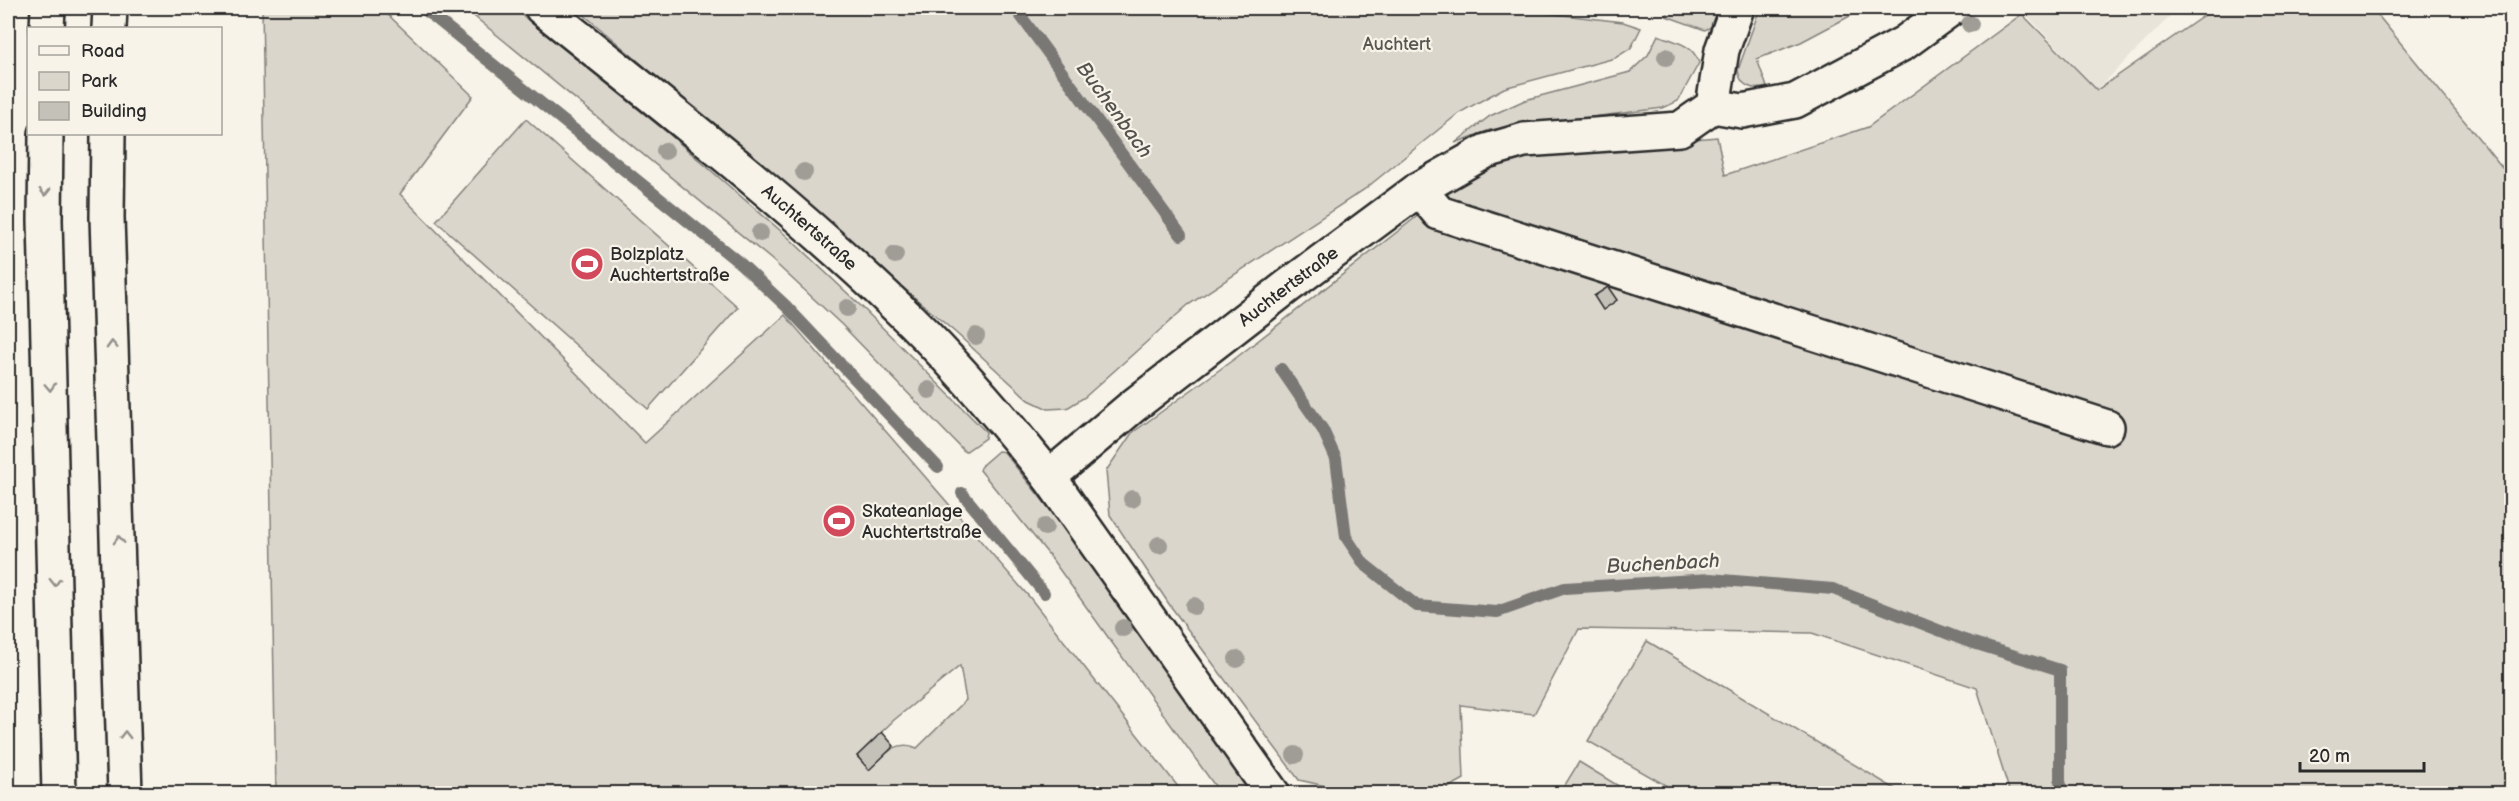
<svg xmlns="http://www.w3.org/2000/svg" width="2519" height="801" font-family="'Balsamiq Sans',sans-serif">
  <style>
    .built { fill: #e8e4da }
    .green { fill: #dad6cc; stroke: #82807c; stroke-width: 1.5; fill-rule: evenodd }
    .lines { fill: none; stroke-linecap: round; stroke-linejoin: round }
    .stream { stroke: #7a7874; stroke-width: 12 }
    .building { fill: #c4c1b9; stroke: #2b2b2b; stroke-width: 1.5 }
    .minor-casing { stroke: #2b2b2b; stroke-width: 38 }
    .highway-casing { stroke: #2b2b2b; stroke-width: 38 }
    .minor { stroke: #f7f3e8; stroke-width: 33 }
    .highway { stroke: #f7f3e8; stroke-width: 33 }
    .tree { fill: #9f9d96 }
    .oneway { stroke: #918f8a }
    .labels { text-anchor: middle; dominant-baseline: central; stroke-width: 4.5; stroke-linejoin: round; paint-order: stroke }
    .park-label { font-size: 18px; fill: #575653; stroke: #f7f3e8 }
    .street-label { font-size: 18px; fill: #2b2b2b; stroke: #f7f3e8 }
    .poi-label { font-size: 18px; fill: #2b2b2b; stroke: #f7f3e8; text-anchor: start }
    .water-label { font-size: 20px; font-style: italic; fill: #53524f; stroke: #f7f3e8 }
  </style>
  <rect width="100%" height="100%" fill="#f7f3e8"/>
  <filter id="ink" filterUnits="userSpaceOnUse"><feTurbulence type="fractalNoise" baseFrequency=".0167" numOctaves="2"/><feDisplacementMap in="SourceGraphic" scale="12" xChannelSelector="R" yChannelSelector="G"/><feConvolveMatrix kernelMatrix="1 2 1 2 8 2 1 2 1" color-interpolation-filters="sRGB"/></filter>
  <g filter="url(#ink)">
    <polygon class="built" points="2020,8 2178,8 2097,90"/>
    <g class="green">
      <path d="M262 8H381L473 96 400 194 645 443 785 315 1031 599 1183 793H276ZM960 666 966 700 917 748C896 738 884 756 869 769L857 756 894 720Z"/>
      <polygon points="464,8 513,8 669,134 789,238 861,306 986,432 985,438 965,452 842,325 772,260"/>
      <polygon points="576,8 1535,8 1529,11 1623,22 1641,28 1631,48 1615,58 1504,88 1459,113 1365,189 1188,305 1085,397 1067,408 1048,409 1029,400 956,333"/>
      <polygon points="1669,8 1718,8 1711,27 1705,30 1666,16"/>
      <path d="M1760 8H1865L1801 42 1757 59 1767 87C1752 91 1740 86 1738 70Z"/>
      <polygon points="2215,8 2372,8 2511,178 2511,793 2010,793 1977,688 1812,633 1579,629 1534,714 1461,705 1464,779 1439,793 1357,793 1299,780 1169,604 1110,515 1106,471 1132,433 1237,357 1443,196 1505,156 1717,137 1725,175 1868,127 2022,14 2097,90"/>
      <path d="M1658 35C1675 42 1693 44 1699 63L1678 101 1663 108 1490 130 1455 143 1490 116 1525 100 1630 72 1648 55Z"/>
      <polygon points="526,119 738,307 648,409 436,221"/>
      <polygon points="998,451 1004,452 1068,532 1254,793 1220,793 1049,555 980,470 982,465"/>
      <polygon points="1647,641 1902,793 1679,793 1588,741"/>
      <polygon points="1579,762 1630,793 1560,793"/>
    </g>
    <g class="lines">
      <g class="stream">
        <polyline points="423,8 741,264 787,307 938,467"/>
        <polyline points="1015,8 1181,235"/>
        <polyline points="1281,369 1323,430 1336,459 1346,537 1364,564 1417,606 1497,612 1565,588 1710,579 1833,589 1964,640 2060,670 2060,781 2063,794"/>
        <polyline points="962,493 1044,593"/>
      </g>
    </g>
    <g class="building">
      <polygon points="1608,287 1617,300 1603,310 1594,296"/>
      <polygon points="882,732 894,746 869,770 857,756"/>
    </g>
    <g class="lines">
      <defs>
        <g id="minor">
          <path id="s1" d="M542 8C662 105 786 200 897 307 952 359 1002 418 1049 477L1273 794"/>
          <polyline points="1713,106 1742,111 1795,101 1904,43 1952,8"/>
          <polyline points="1419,189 1439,213 2107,427"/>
          <path id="s2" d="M1049 477 1133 406 1288 286 1419 189 1486 151 1524 140 1680 129 1713 106 1722 50 1737 8"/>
        </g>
        <g id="highway">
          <polyline points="47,28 48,8"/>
          <polyline points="109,28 110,8"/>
          <polyline points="46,134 45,220 59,794"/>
          <polyline points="108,134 107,217 125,794"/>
        </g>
      </defs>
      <use href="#minor" class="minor-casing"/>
      <use href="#highway" class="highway-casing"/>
      <use href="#minor" class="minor"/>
      <use href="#highway" class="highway"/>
    </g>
    <g class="tree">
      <circle cx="1970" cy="24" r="9"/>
      <circle cx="1666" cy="57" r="9"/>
      <circle cx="665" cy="151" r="9"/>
      <circle cx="804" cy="172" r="9"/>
      <circle cx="760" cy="233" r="9"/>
      <circle cx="895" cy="255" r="9"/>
      <circle cx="847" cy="308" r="9"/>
      <circle cx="976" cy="336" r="9"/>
      <circle cx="929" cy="390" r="9"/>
      <circle cx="1132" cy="499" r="9"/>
      <circle cx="1045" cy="527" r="9"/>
      <circle cx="1159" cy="545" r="9"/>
      <circle cx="1194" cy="606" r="9"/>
      <circle cx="1123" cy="628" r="9"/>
      <circle cx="1237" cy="659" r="9"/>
      <circle cx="1295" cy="755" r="9"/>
    </g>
    <defs><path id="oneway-chevron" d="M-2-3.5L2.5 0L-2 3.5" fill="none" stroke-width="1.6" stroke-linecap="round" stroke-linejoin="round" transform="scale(1.5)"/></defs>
    <g class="oneway">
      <use href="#oneway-chevron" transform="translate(45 192) rotate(91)"/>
      <use href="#oneway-chevron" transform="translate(112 345) rotate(-92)"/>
      <use href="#oneway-chevron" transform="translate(50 387) rotate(88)"/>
      <use href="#oneway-chevron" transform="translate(119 540) rotate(-92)"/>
      <use href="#oneway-chevron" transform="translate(55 582) rotate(89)"/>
      <use href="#oneway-chevron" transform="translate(125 735) rotate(-90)"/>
    </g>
  </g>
  <defs>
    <symbol id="stadium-disc" viewBox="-11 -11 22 22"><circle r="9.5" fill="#d1495b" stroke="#f7f3e8"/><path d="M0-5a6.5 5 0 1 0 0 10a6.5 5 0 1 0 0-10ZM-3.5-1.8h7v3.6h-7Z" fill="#fff"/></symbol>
  </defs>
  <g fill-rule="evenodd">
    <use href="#stadium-disc" x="568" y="245" width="38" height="38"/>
    <use href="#stadium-disc" x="820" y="502" width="38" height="38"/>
  </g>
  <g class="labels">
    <g class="park-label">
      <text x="1397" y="44">Auchtert</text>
    </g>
    <g class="street-label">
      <text stroke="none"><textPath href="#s1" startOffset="346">Auchtertstraße</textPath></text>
      <text stroke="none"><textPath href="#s2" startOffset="306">Auchtertstraße</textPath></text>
    </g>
    <g class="poi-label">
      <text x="610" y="254">Bolzplatz<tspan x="610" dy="21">Auchtertstraße</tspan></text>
      <text x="862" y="511">Skateanlage<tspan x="862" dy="21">Auchtertstraße</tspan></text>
    </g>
    <g class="water-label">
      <text transform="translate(1114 110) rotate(54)">Buchenbach</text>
      <text transform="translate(1663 564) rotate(-3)">Buchenbach</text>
    </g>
  </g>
  <rect width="2519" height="801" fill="none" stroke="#f7f3e8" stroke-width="30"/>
  <rect x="15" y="15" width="2489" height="771" fill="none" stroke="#2b2b2b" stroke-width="2" filter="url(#ink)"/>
  <rect x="27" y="27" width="195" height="108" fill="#f7f3e8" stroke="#a5a39c" stroke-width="1.5"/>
  <rect x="39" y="46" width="30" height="9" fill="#f7f3e8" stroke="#a5a39c" stroke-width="1.5"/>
  <text x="81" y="57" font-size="18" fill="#2b2b2b">Road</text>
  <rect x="39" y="72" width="30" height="18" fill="#dad6cc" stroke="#a5a39c" stroke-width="1.5"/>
  <text x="81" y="87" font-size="18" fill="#2b2b2b">Park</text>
  <rect x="39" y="102" width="30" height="18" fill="#c4c1b9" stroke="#a5a39c" stroke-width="1.5"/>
  <text x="81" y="117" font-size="18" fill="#2b2b2b">Building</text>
  <path d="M2300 762v9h124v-9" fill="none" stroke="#2b2b2b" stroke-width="3"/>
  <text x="2309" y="762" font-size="18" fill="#2b2b2b" stroke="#f7f3e8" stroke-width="4.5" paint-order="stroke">20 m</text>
</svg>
